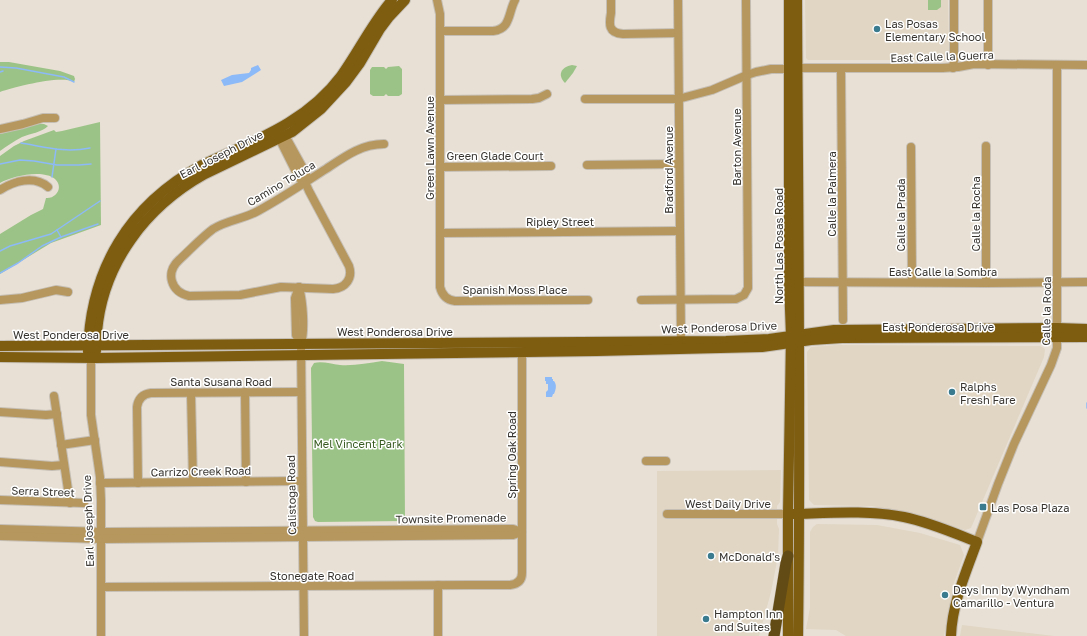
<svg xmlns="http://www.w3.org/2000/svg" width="1087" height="636" font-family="'Golos Text',sans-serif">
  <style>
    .built { fill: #e1d6c4 }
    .green { fill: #9cc387 }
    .water { fill: #8cb9f8 }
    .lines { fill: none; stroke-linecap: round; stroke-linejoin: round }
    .stream { stroke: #8cb9f8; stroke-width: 1.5 }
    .minor-casing { stroke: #c5beb4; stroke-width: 10 }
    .major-casing { stroke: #c5beb4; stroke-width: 12 }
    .highway-casing { stroke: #c5beb4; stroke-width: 12 }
    .minor { stroke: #b6975d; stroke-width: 8 }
    .major { stroke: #7e5d11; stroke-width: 10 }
    .highway { stroke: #634b16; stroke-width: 11 }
    .poi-dot { fill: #3b7b8f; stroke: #fff; stroke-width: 1.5 }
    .labels { text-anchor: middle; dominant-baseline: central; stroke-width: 3; stroke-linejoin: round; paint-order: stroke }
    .poi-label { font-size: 11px; fill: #373430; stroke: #fff; text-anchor: start }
    .street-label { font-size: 11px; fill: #373430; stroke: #fff }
    .park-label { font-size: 11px; fill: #375a20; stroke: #fff }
  </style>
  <rect width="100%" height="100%" fill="#e8e0d5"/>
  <g class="built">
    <polygon points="805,0 948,0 949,60 808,60 806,58"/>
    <polygon points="838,345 1040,346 1045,349 1044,357 971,528 965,530 916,514 882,508 872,506 814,505 809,500 807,352 811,347"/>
    <polygon points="781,470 780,502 777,506 777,524 779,529 778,556 771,592 759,636 657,636 657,471"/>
    <polygon points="817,524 877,525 920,533 960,545 964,555 954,583 944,636 846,636 836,630 806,629 810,608 810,532 813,527"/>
    <polygon points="962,625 1054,636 960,636"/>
  </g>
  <g class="green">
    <polygon points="928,0 941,0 941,7 937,10 928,10"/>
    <path d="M0 62H9L60 71 74 76 75 79 74 82C60 75 16 87 0 92Z"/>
    <path d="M572 65 577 66 573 73 565 83C557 75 561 67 572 65Z"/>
    <polygon points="399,66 402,69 402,94 399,96 388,96 386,94 384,96 373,96 370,94 370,70 372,67 384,67 386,69 388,67"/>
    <path d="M100 122 101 225 51 243 0 274V234L31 215 43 209 46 198C56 199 64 187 55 179 43 169 12 176 0 183V156L14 146 24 141 54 130 56 132 62 131Z"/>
    <path d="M39 124H44L48 126C43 132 29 134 22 137 14 141 7 146 0 151V134Z"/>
    <path d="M382 361 404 364 405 521 318 522 315 521 313 517 311 368 314 363C322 361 331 364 340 365 354 366 368 363 382 361Z"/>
  </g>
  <g class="water">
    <polygon points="258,65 261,70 242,82 224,86 221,80 232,75 249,73 251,70 251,68"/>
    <path d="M545 377H552V379H553V381H554C557 385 556 389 554 394H553L552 397H546V392L548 390V384H546V381H545Z"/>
  </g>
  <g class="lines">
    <g class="stream">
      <polyline points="0,67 16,68 64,77 74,82"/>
      <polyline points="0,72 3,71"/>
      <path d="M21 143C46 147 64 153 90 148"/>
      <polyline points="0,164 20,160 34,161 57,165 79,165 91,164"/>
      <polyline points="52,177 56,149"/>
      <polyline points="57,230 61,237"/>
      <polyline points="0,251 10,246 51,234 100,201"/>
      <polyline points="0,273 18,263 42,246 61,237 98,224"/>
      <polyline points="1087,403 1087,408"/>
    </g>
    <defs>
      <g id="minor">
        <path d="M437 0 440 14V287C442 295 447 300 455 301L588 300"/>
        <path d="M611 0C611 4 611 9 611 13 609 24 608 33 623 34L678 33"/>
        <polyline points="678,0 681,341"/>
        <polyline points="988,0 988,65"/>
        <path d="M440 31H493C511 29 508 13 515 0"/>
        <polyline points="798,68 942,68 958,67 974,64 1087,65"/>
        <polyline points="953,68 954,60 954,0"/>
        <polyline points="841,69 843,320"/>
        <polyline points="585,99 678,99 712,90 747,75 756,72 771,69 789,69"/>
        <polyline points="440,100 532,99 539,98 547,94"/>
        <polyline points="0,129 23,124 43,118 55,118"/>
        <polyline points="911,147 912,282"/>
        <polyline points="587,165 679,164"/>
        <polyline points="440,167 551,166"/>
        <path d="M305 182 299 178 282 144 281 137 288 141 304 170 306 175 305 182 309 191 349 266C353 278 346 288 333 289L281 287 240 295 189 296C171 292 165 273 179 260 190 250 201 238 213 229 227 220 244 219 258 211 282 198 304 183 326 169 344 157 361 144 384 144"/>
        <path d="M0 190C14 181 34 175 48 187"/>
        <polyline points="440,233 680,231"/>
        <polyline points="799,282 986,283 1087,282"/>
        <polyline points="986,283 986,146"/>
        <path d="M299 287C303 303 305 329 301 344L304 636"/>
        <polyline points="299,287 295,298 296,335 301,344"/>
        <polyline points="0,300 22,298 56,290 68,292"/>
        <polyline points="641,300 736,299 744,295 748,288 746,0"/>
        <polyline points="91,358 91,415 100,477 101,500 101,636"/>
        <polyline points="245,392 246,482"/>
        <polyline points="191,393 193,482"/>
        <polyline points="54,396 70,503"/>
        <polyline points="0,412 46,415 57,414"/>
        <polyline points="61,445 95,440"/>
        <polyline points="646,461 666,461"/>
        <polyline points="0,462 52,466 64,465"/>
        <polyline points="100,483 302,481"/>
        <path d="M138 483 137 407C138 399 143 394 151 393L301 392"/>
        <polyline points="0,500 84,503"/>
        <polyline points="667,514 788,514"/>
        <polyline points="0,529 106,532 513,529 522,532"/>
        <polyline points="0,536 102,539 513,535 522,532"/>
        <polyline points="977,542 998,484 1014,444 1051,365 1057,348 1057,65"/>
        <polyline points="438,585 438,636"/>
        <path d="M102 587 469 585H510C518 584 522 580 522 573V352"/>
      </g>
      <g id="major">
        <path d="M797 0C798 212 801 424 798 636"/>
        <polyline points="0,346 726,341 769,339 834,330 1057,328 1087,329"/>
        <path d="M96 351C96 344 96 338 97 332 103 263 146 207 205 174L292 132 321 109 346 82 360 63 380 29 389 17 405 0"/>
        <path d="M88 352C90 269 129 205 202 165 253 141 306 123 341 76 359 51 372 23 392 0"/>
        <polyline points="0,357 96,358 597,351 762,347 811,340 842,338 1087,337"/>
        <path d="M793 514C830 513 868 510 904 517 929 522 954 533 977 542 966 572 952 604 951 636"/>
        <polyline points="788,636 788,514 791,336 789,282 789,0"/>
      </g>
      <polyline id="highway" points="774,636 786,563 788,556"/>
    </defs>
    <use href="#minor" class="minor-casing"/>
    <use href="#major" class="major-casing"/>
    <use href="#highway" class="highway-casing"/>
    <use href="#minor" class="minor"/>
    <use href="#major" class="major"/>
    <use href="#highway" class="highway"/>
  </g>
  <g class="poi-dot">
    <circle cx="877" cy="29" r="4"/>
    <circle cx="952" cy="392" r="4"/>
    <rect x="979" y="503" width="8" height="8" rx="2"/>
    <circle cx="711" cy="556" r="4"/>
    <circle cx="945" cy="595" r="4"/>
    <circle cx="706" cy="619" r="4"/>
  </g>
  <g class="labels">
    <g class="poi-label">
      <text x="885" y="23">Las Posas<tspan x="885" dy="13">Elementary School</tspan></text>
      <text x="960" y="386">Ralphs<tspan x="960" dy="13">Fresh Fare</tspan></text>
      <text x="991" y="507">Las Posa Plaza</text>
      <text x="719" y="556">McDonald's</text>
      <text x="953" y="589">Days Inn by Wyndham<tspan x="953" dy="13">Camarillo - Ventura</tspan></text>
      <text x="714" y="613">Hampton Inn<tspan x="714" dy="13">and Suites</tspan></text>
    </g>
    <g class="street-label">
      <text transform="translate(942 56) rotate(-2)">East Calle la Guerra</text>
      <text transform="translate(736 147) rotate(-90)">Barton Avenue</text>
      <text transform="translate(429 148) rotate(-90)">Green Lawn Avenue</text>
      <text transform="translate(221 154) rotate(-27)">Earl Joseph Drive</text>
      <text x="495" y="155">Green Glade Court</text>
      <text transform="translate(668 170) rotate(-90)">Bradford Avenue</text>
      <text transform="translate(281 183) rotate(-31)">Camino Toluca</text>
      <text transform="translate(831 194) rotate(-90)">Calle la Palmera</text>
      <text transform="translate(975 214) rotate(-90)">Calle la Rocha</text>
      <text transform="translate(900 215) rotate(-90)">Calle la Prada</text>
      <text x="560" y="221">Ripley Street</text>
      <text transform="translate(778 246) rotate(-90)">North Las Posas Road</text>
      <text x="943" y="271">East Calle la Sombra</text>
      <text x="515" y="289">Spanish Moss Place</text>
      <text transform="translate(1046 311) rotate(-89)">Calle la Roda</text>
      <text x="938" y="326">East Ponderosa Drive</text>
      <text transform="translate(719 327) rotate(-2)">West Ponderosa Drive</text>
      <text x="395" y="331">West Ponderosa Drive</text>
      <text x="71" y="334">West Ponderosa Drive</text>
      <text x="221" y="381">Santa Susana Road</text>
      <text transform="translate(511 455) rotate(-90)">Spring Oak Road</text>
      <text transform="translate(201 471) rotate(-1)">Carrizo Creek Road</text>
      <text transform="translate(43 491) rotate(2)">Serra Street</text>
      <text transform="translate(291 495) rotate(-91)">Calistoga Road</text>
      <text x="728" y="503">West Daily Drive</text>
      <text transform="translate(451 518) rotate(-1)">Townsite Promenade</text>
      <text transform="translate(88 521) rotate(-92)">Earl Joseph Drive</text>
      <text x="312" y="575">Stonegate Road</text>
    </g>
    <g class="park-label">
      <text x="358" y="443">Mel Vincent Park</text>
    </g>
  </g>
</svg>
